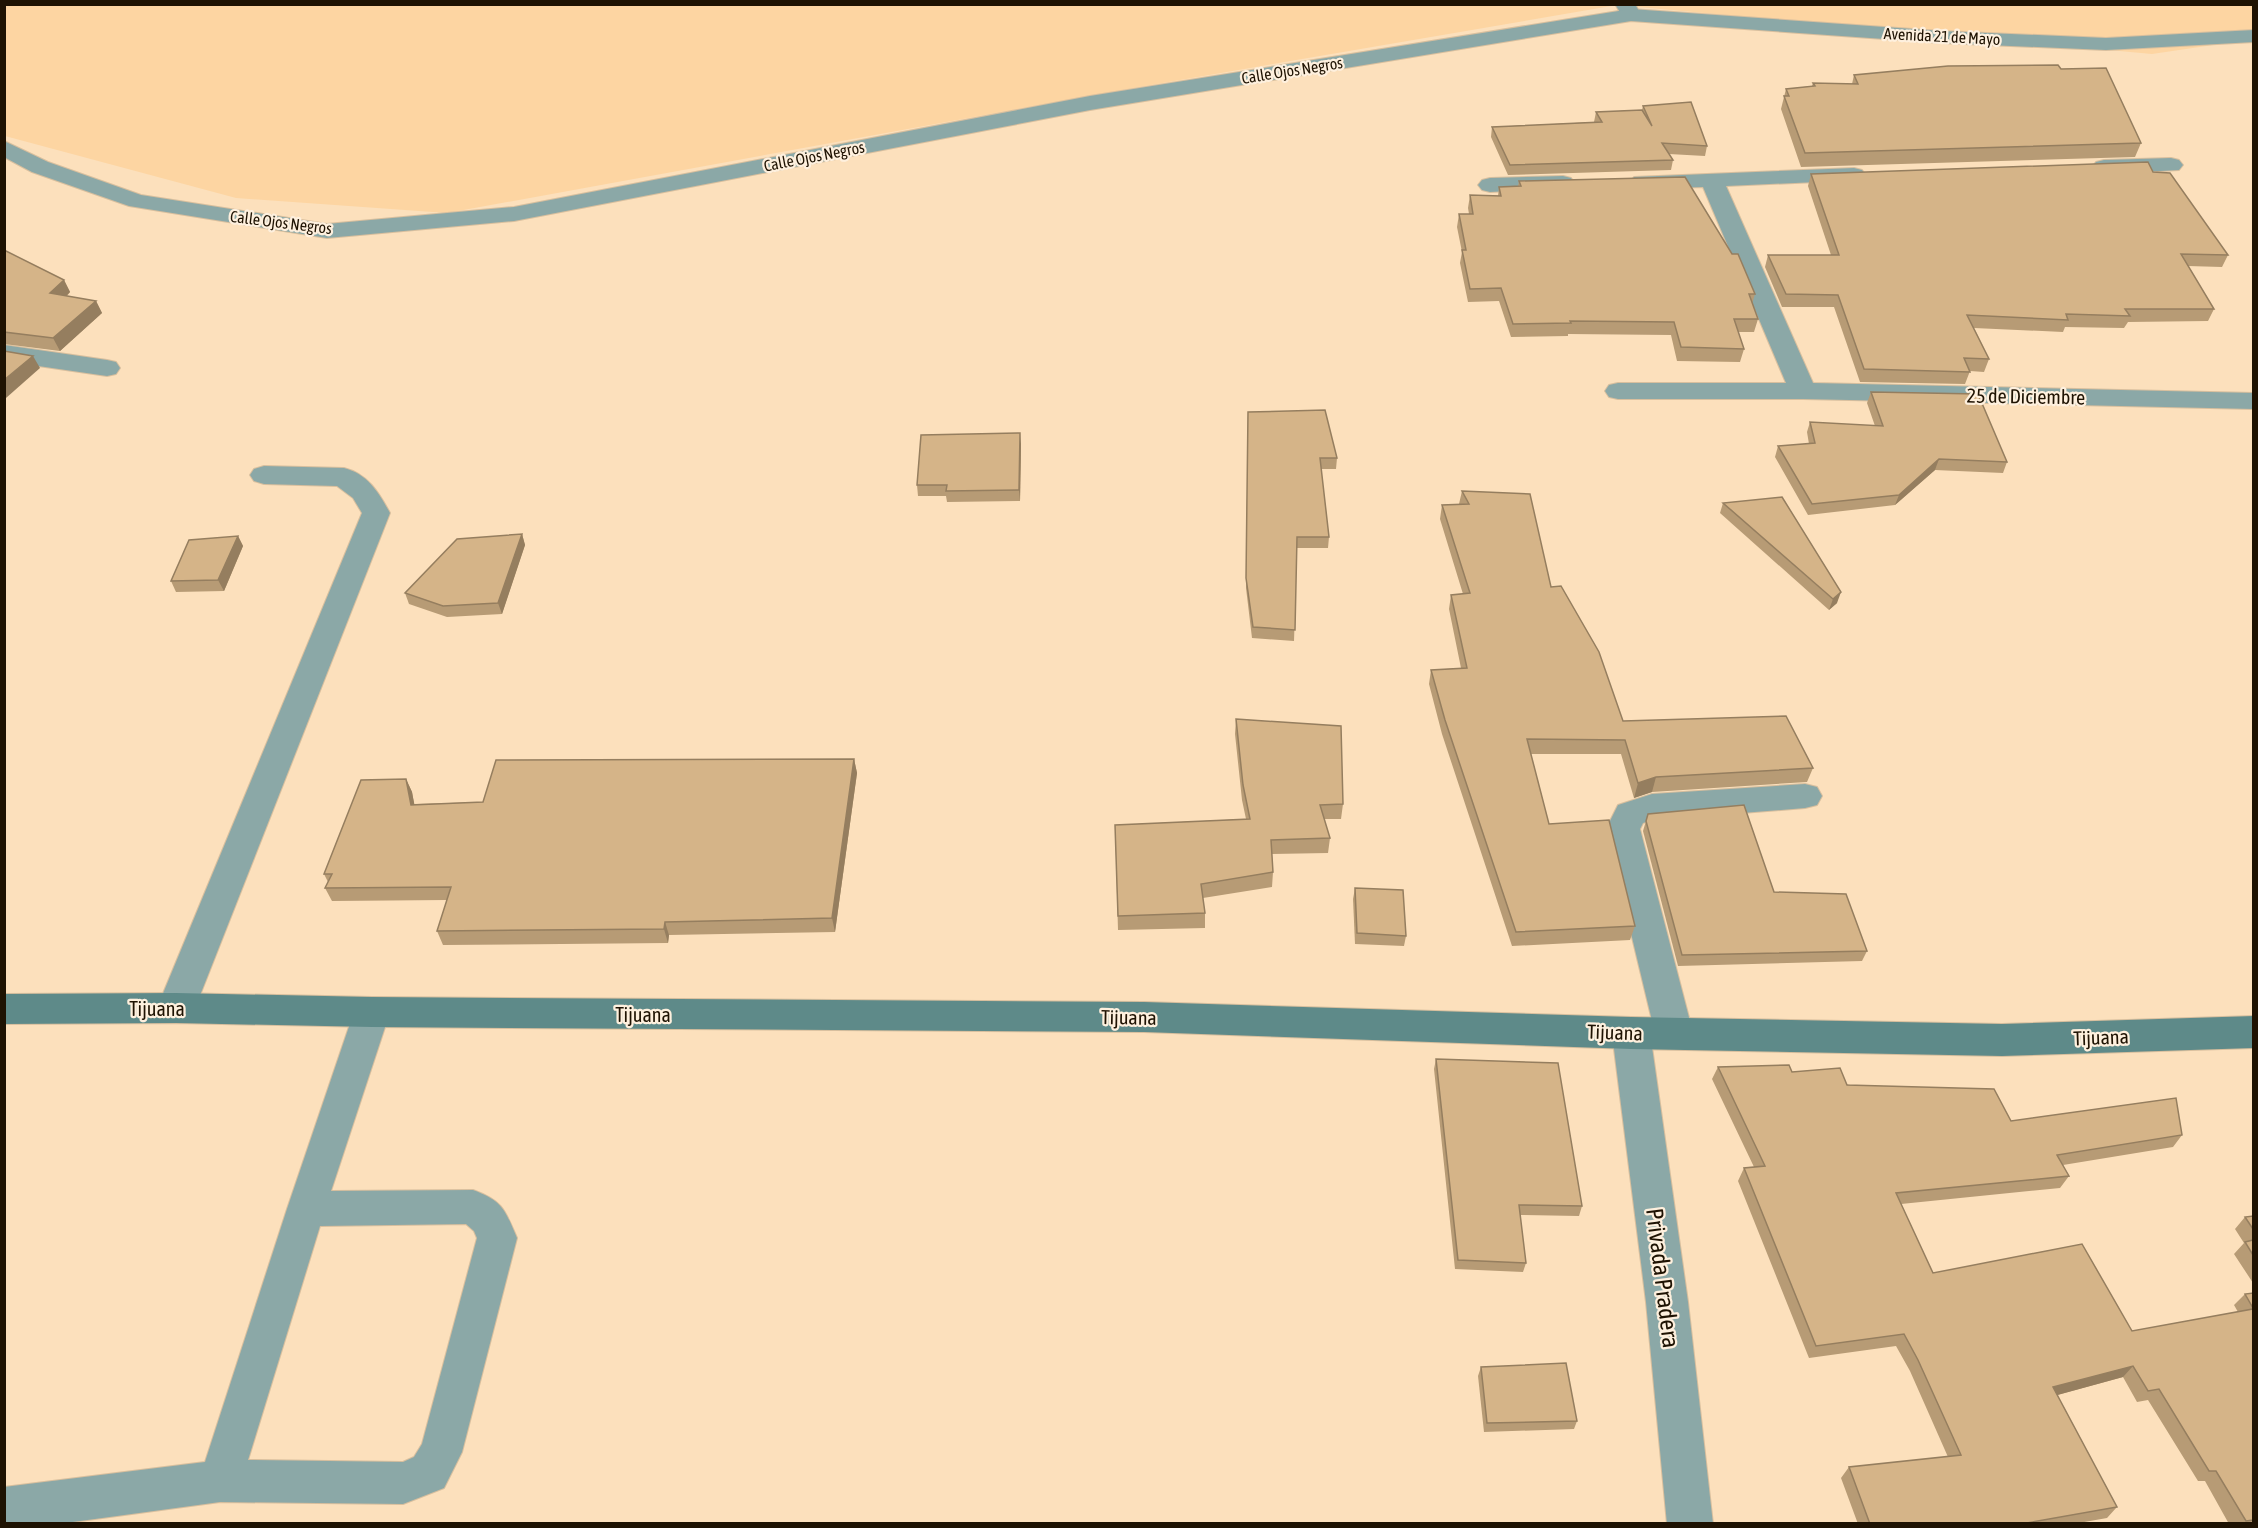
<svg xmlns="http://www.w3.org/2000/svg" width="2258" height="1528" font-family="'Asap Condensed',sans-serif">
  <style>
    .built { fill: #fdd5a2 }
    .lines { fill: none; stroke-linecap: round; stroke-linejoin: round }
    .service-casing { stroke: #d8bf9e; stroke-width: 2 }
    .minor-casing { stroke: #d8bf9e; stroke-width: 2 }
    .tertiary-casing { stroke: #d8bf9e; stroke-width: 2 }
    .secondary-casing { stroke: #d8bf9e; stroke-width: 2 }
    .service { fill: #8ba8a7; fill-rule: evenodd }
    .minor { fill: #8ba8a7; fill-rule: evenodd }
    .tertiary { fill: #8ba8a7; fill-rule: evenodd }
    .secondary { fill: #5e8a89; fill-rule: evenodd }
    .wall { fill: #b79b75 }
    .shaded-wall { fill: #957e5f }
    .building { fill: #d5b488; stroke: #957e5f; stroke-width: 1.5 }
    .labels { text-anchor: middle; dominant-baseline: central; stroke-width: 4.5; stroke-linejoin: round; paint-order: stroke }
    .far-street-label { font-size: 16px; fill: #1e1202; stroke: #fef0de }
    .street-label { font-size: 20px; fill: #1e1202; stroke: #fef0de }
    .near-street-label { font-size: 24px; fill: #1e1202; stroke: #fef0de }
  </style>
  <rect width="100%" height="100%" fill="#fce0bc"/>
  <polygon class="built" points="2253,4 2254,39 2152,54 1617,5 1122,90 447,213 236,198 5,136 4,5"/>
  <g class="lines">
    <defs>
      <path id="service" d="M372 997 385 1002 390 1012 331 1191 473 1190C503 1201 505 1210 517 1238L462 1452 444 1488 403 1504 220 1502 58 1524H4V1487L205 1462 287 1209 354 1012 359 1002ZM466 1224 474 1231 477 1238 422 1444 414 1457 403 1462 248 1460 320 1226Z"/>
      <g id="minor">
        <polygon points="1615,4 1635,4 1641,15 1638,19 1631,21 1624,19"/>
        <polygon points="2171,158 2179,160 2183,165 2179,170 2104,174 2096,172 2092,167 2096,162 2104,160"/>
        <polygon points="1854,168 1862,170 1866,175 1862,180 1726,186 1813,383 2254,393 2254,409 1803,399 1618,399 1609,397 1605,391 1609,385 1618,383 1786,383 1703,187 1642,189 1634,187 1630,182 1634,177"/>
        <polygon points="1563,176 1571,178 1575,183 1571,188 1490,192 1482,190 1478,185 1482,180 1490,178"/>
        <polygon points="4,345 107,360 116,362 120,368 116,374 107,376 4,361"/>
        <path d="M264 466 344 468C368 474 379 493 390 513L195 1008 189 1019 176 1023 163 1019 157 1008 362 513 353 498 337 486 264 484 254 481 250 475 254 469Z"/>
        <polygon points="1805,784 1817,787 1822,796 1817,805 1805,808 1653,820 1643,823 1640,829 1693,1033 1687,1044 1674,1049 1661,1044 1655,1033 1606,829 1618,805 1652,794"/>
        <polygon points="1631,1017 1644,1022 1650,1033 1688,1302 1713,1524 1667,1524 1646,1302 1612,1033 1618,1022"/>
      </g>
      <polygon id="tertiary" points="1631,9 1941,31 2106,38 2254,30 2254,42 2106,50 1941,43 1631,21 1090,110 514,221 327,238 129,206 32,172 4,157 4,141 48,162 141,195 327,224 514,207 1090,96"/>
      <polygon id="secondary" points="176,993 372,997 1144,1002 1631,1017 2002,1024 2254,1016 2254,1048 2002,1056 1631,1049 1144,1032 372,1027 176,1023 4,1024 4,994"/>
    </defs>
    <use href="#service" class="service-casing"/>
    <use href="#minor" class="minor-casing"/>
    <use href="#tertiary" class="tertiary-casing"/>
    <use href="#secondary" class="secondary-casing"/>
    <use href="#service" class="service"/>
    <use href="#minor" class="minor"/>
    <use href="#tertiary" class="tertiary"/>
    <use href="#secondary" class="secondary"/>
  </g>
  <g class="wall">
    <polygon points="2061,69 2141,143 2135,157 1801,167 1781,109 1786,89 1812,86 1813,83 1852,84 1854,75"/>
    <polygon points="1643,106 1707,146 1705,156 1669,154 1673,160 1671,170 1508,175 1491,137 1492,127 1594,122 1596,112 1642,110"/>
    <polygon points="2153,172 2228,255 2222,267 2188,266 2214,309 2208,321 2128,322 2124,328 2065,327 2063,332 1974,328 1989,359 1984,372 1970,371 1965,384 1860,382 1834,307 1782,307 1765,267 1768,255 1831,255 1808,186 1811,174"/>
    <polygon points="1519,181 1755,294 1752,304 1758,319 1754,332 1738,332 1744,349 1740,362 1677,361 1671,335 1568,334 1568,336 1511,337 1499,301 1468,302 1460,263 1462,252 1457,227 1459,214 1469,214 1468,208 1470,195 1498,196 1499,187 1518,186"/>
    <polygon points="4,250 64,280 70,292 67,296 96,301 102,313 60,351 4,344"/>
    <polygon points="1871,392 2007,462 2003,473 1935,470 1895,505 1808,515 1775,457 1778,446 1809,444 1807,432 1810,422 1875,426 1867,403"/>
    <polygon points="1248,412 1337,458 1336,469 1321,469 1329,537 1328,548 1297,548 1294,641 1252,638 1246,588"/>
    <polygon points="1021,444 1020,501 947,502 946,496 918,496 917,485"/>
    <polygon points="1462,491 1551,587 1623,721 1813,768 1807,782 1652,792 1634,798 1621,754 1531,754 1549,824 1635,926 1630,940 1512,946 1442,734 1429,684 1431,670 1461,668 1449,609 1451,595 1463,594 1440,519 1442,505 1459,504"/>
    <polygon points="1723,503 1837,603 1829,610 1720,513"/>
    <polygon points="522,534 525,545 502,614 447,617 409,604 405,593"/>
    <polygon points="238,536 243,546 224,591 176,592 171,581"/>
    <polygon points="1236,719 1343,804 1341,819 1324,819 1330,838 1328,853 1272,854 1273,872 1272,887 1203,898 1205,913 1205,928 1118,930 1115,825 1246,819 1242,800 1235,734"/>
    <polygon points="854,759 857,773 835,932 669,935 668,943 443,945 437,931 447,900 332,901 325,888 328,882 324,874 406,779 412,792 414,804 483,802"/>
    <polygon points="1648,814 1867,951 1862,961 1678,966 1643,831"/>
    <polygon points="1355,888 1406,936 1404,946 1355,944 1353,899"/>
    <polygon points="1436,1059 1582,1206 1579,1216 1520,1215 1526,1263 1523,1272 1455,1269 1434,1069"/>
    <polygon points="1718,1067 1792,1072 2011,1121 2182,1135 2173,1147 2063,1165 2069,1176 2060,1188 1901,1204 1933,1273 2132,1331 2238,1312 2234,1305 2245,1294 2253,1293 2253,1524 2229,1524 2205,1481 2198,1481 2148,1400 2137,1402 2123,1377 2057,1395 2117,1507 2107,1518 2073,1524 1858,1524 1841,1478 1849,1467 1948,1457 1910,1371 1896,1346 1809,1358 1738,1181 1744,1168 1754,1167 1712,1079"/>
    <polygon points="2253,1216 2253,1283 2234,1254 2244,1243 2235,1229 2245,1217"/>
    <polygon points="1481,1367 1577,1421 1574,1429 1484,1432 1478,1376"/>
  </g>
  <g class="shaded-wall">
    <polygon points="64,280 70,292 57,305 50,293"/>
    <polygon points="96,301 102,313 60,351 53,338"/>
    <polygon points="33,356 40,368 6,398 4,394 4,380"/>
    <polygon points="1020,433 1021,444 1020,501 1019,490"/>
    <polygon points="1939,459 1935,470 1895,505 1899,495"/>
    <polygon points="522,534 525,545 502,614 498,603"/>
    <polygon points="238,536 243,546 224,591 218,580"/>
    <polygon points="1841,592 1837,603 1829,610 1833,599"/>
    <polygon points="854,759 857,773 835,932 832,918"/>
    <polygon points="1656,777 1652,792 1634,798 1638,783"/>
    <polygon points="406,779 412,792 417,818 411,805"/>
    <polygon points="665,922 669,935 668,943 664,929"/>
    <polygon points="2133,1366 2123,1377 2043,1399 2053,1387"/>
  </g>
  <g class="building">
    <polygon points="2058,65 2061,69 2106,68 2141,143 1805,153 1784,96 1789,96 1786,89 1815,86 1813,83 1858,84 1854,75 1948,66"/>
    <polygon points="1691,102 1707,146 1662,143 1673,160 1510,165 1492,127 1602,122 1596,112 1642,110 1652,126 1643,106"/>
    <polygon points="2148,162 2153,172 2170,173 2228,255 2181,254 2214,309 2125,309 2130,316 2066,314 2068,320 1967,315 1989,359 1964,358 1970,372 1864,369 1838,295 1786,294 1768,255 1839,255 1811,174"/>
    <polygon points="1685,177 1732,254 1738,254 1755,294 1749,294 1758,319 1734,319 1744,349 1681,347 1674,322 1570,321 1571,323 1513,324 1501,288 1470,289 1462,250 1466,250 1459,214 1473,214 1470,195 1501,196 1499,187 1521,186 1519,181"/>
    <polygon points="4,250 64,280 50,293 96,301 53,338 4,332"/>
    <polygon points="4,351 33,356 4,380"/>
    <polygon points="1871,392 1978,394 2007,462 1939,459 1899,495 1812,504 1778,446 1815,443 1810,422 1883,426"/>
    <polygon points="1325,410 1337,458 1320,458 1329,537 1297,537 1295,630 1253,627 1246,578 1248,412"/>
    <polygon points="1020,433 1019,490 946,491 947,485 917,485 921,435"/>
    <polygon points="1462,491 1530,494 1551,587 1561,586 1599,652 1623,721 1786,716 1813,768 1656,777 1638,783 1625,740 1527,739 1549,824 1609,820 1635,926 1516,932 1445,720 1431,670 1467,668 1451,595 1470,593 1442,505 1469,504"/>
    <polygon points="1782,497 1841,592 1833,599 1723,503"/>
    <polygon points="522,534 498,603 443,606 405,593 457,539"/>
    <polygon points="238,536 218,580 171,581 189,540"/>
    <polygon points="1236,719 1341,726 1343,804 1320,805 1330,838 1271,840 1273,872 1201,884 1205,913 1118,916 1115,825 1250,819 1243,785"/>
    <polygon points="854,759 832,918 665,922 664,929 437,931 451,887 325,888 332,874 324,874 361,780 406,779 411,805 483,802 496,760"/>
    <polygon points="1744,805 1774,892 1846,894 1867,951 1682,955 1646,821 1648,814"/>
    <polygon points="1355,888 1403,890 1406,936 1357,933"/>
    <polygon points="1436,1059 1558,1063 1582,1206 1519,1205 1526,1263 1458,1260"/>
    <polygon points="1789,1065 1792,1072 1840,1068 1847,1085 1994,1089 2011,1121 2176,1098 2182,1135 2057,1155 2069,1176 1896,1193 1933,1273 2082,1244 2132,1331 2253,1309 2253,1520 2246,1521 2216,1471 2209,1471 2159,1389 2148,1391 2133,1366 2053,1387 2117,1507 2021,1524 1870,1524 1849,1467 1961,1455 1918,1360 1904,1334 1816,1346 1744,1168 1765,1166 1718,1067"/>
    <polygon points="2253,1216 2253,1229 2245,1217"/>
    <polygon points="2253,1240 2253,1255 2245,1242"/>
    <polygon points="2253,1293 2253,1308 2245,1294"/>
    <polygon points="1566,1363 1577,1421 1487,1423 1481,1367"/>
  </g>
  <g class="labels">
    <g class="far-street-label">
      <text transform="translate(1942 36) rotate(3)">Avenida 21 de Mayo</text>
      <text transform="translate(1292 70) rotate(-9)">Calle Ojos Negros</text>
      <text transform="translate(814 156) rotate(-11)">Calle Ojos Negros</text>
      <text transform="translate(281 222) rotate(7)">Calle Ojos Negros</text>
    </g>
    <g class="street-label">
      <text transform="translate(2026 396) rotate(1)">25 de Diciembre</text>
      <text x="157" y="1008">Tijuana</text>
      <text x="643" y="1014">Tijuana</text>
      <text transform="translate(1129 1017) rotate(1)">Tijuana</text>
      <text transform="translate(1615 1032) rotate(2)">Tijuana</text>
      <text transform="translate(2101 1037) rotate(-2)">Tijuana</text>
    </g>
    <g class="near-street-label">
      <text transform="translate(1663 1278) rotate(83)">Privada Pradera</text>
    </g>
  </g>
  <rect width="2258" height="1528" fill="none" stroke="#1e1202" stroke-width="12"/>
</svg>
